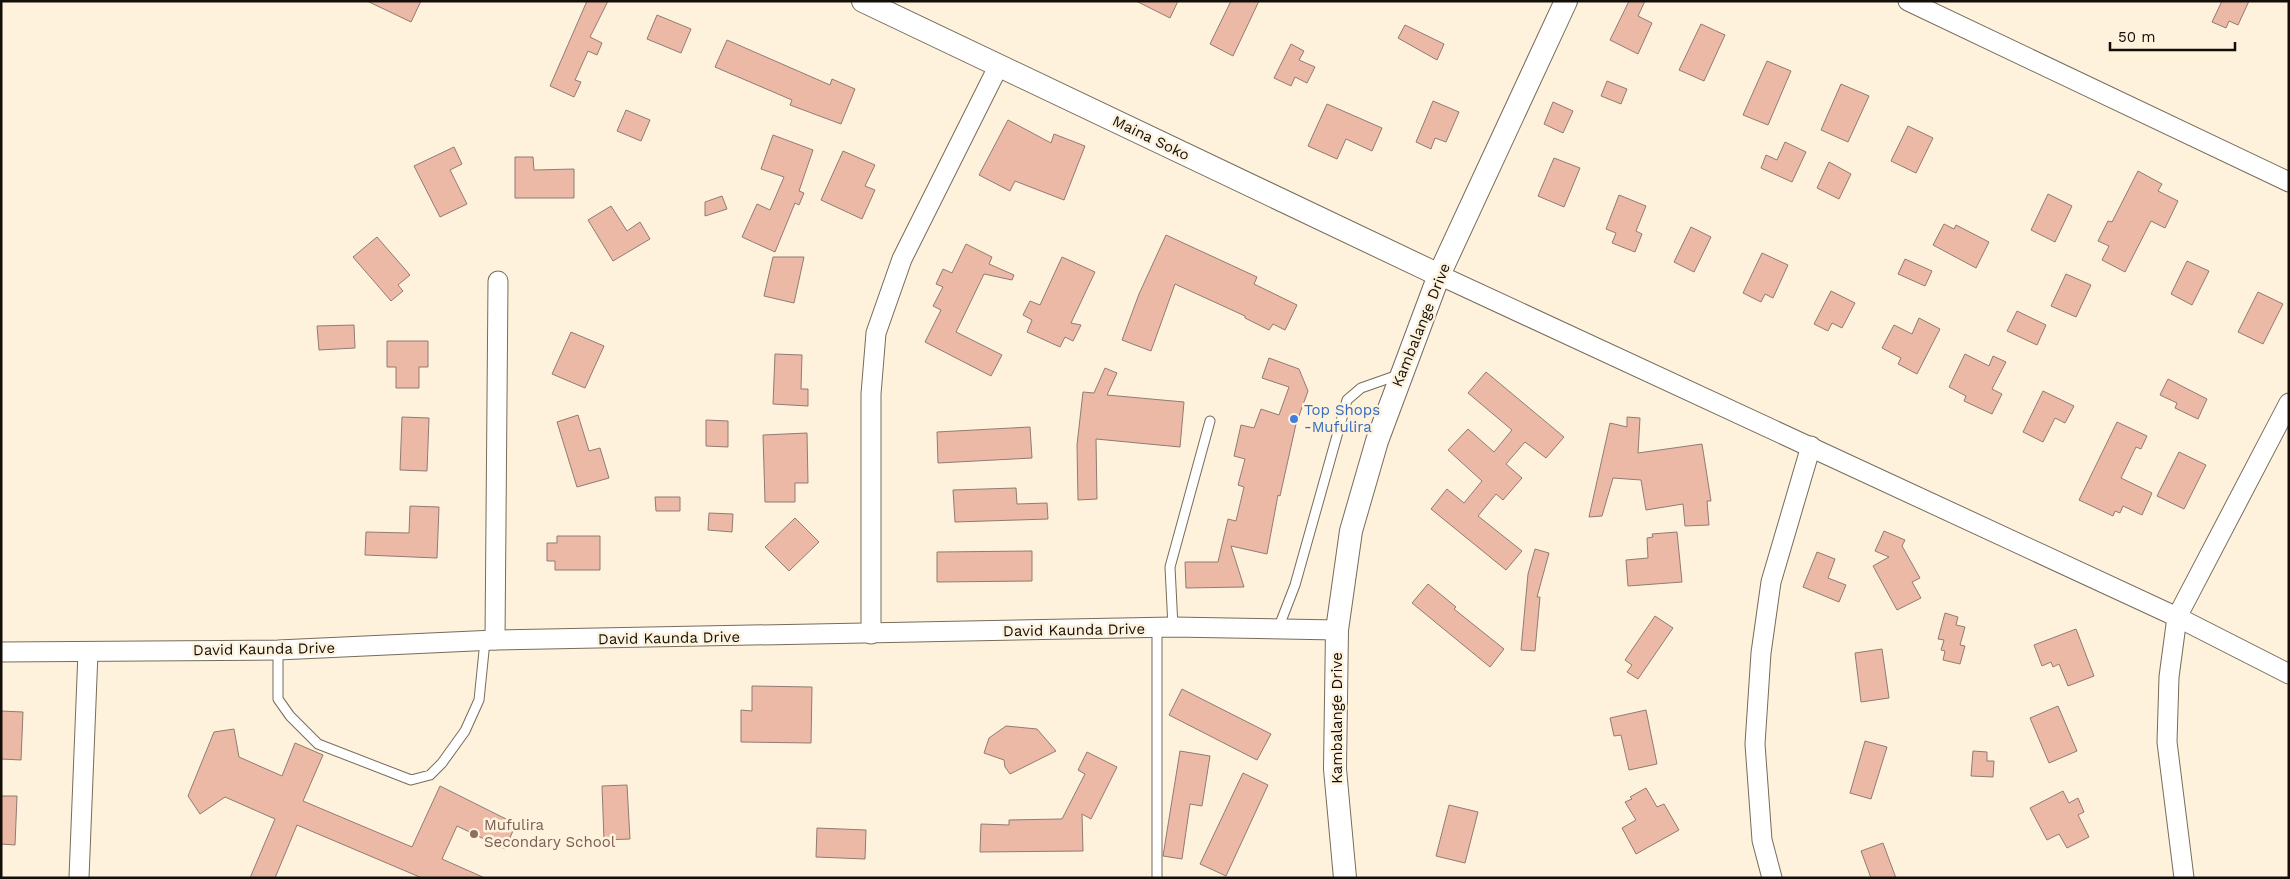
<svg xmlns="http://www.w3.org/2000/svg" width="2290" height="879" font-family="'Work Sans',sans-serif">
  <style>
    .building { fill: #ebb9a6; stroke: #927b73 }
    .lines { fill: none; stroke-linecap: round; stroke-linejoin: round }
    .service-casing { stroke: #766c5a; stroke-width: 11 }
    .minor-casing { stroke: #766c5a; stroke-width: 21 }
    .tertiary-casing { stroke: #766c5a; stroke-width: 24 }
    .service { stroke: #fff; stroke-width: 9 }
    .minor { stroke: #fff; stroke-width: 19 }
    .tertiary { stroke: #fff; stroke-width: 22 }
    .shop-dot { fill: #3f7fe0; stroke: #fef2dd; stroke-width: 2 }
    .education-dot { fill: #8d6e63; stroke: #fef2dd; stroke-width: 2 }
    .labels { text-anchor: middle; dominant-baseline: central; stroke-width: 5; stroke-linejoin: round; paint-order: stroke }
    .street-label { font-size: 15px; fill: #130f08; stroke: #fef2dd }
    .shop-label { font-size: 15px; fill: #366cbe; stroke: #fef2dd; text-anchor: start }
    .education-label { font-size: 15px; fill: #785e54; stroke: #fef2dd; text-anchor: start }
  </style>
  <rect width="100%" height="100%" fill="#fef2dd"/>
  <g class="building">
    <polygon points="367,1 421,1 411,22"/>
    <polygon points="587,1 608,1 590,37 602,43 597,55 588,51 575,80 581,82 574,97 550,86"/>
    <polygon points="1136,1 1178,1 1170,18"/>
    <polygon points="1231,1 1259,1 1233,56 1210,44"/>
    <polygon points="1629,1 1645,1 1638,16 1652,23 1638,54 1610,40"/>
    <polygon points="2222,1 2249,1 2238,25 2229,21 2226,28 2212,22"/>
    <polygon points="657,15 691,29 681,53 647,39"/>
    <polygon points="1701,24 1725,35 1704,81 1679,70"/>
    <polygon points="1405,25 1444,44 1437,60 1398,38"/>
    <polygon points="727,40 830,85 832,79 855,89 841,124 790,105 792,100 715,67"/>
    <polygon points="1291,44 1304,51 1299,60 1315,67 1307,83 1295,77 1291,86 1274,78"/>
    <polygon points="1767,61 1791,71 1768,125 1743,115"/>
    <polygon points="1607,81 1627,89 1621,104 1601,96"/>
    <polygon points="1841,84 1869,96 1848,142 1821,130"/>
    <polygon points="1433,101 1459,112 1446,142 1435,138 1431,149 1416,142"/>
    <polygon points="1553,102 1573,111 1563,133 1544,124"/>
    <polygon points="1327,104 1382,128 1372,151 1346,139 1337,159 1308,146"/>
    <polygon points="626,110 650,120 641,141 617,131"/>
    <polygon points="1008,120 1051,143 1054,134 1085,146 1064,200 1015,181 1010,191 979,175"/>
    <polygon points="1908,126 1933,138 1916,173 1891,161"/>
    <polygon points="773,135 813,150 799,191 804,193 799,205 795,203 775,252 742,237 757,204 770,210 784,177 761,169"/>
    <polygon points="1785,142 1806,152 1792,182 1761,168 1766,155 1777,160"/>
    <polygon points="454,147 462,164 450,170 467,204 440,217 414,166"/>
    <polygon points="843,151 875,165 865,186 875,190 862,219 821,200"/>
    <polygon points="515,157 533,157 534,170 574,169 574,198 515,198"/>
    <polygon points="1554,158 1580,168 1564,207 1538,196"/>
    <polygon points="1829,162 1851,174 1839,199 1817,188"/>
    <polygon points="2138,171 2162,184 2158,191 2178,201 2165,228 2151,221 2125,272 2102,260 2109,246 2098,241 2108,221 2112,222"/>
    <polygon points="2048,194 2072,206 2055,242 2031,230"/>
    <polygon points="1619,195 1646,206 1636,231 1642,234 1635,252 1612,243 1616,233 1606,229"/>
    <polygon points="722,196 727,209 705,216 705,202"/>
    <polygon points="611,206 627,231 640,222 650,239 613,261 588,220"/>
    <polygon points="1944,224 1954,229 1956,225 1989,242 1976,268 1933,245"/>
    <polygon points="1691,227 1711,237 1694,272 1674,262"/>
    <polygon points="1166,235 1257,277 1254,284 1297,305 1285,330 1273,324 1269,330 1245,318 1245,316 1175,284 1151,351 1122,340 1139,294"/>
    <polygon points="377,237 410,275 398,285 403,291 391,301 353,257"/>
    <polygon points="966,244 992,257 989,264 1014,275 1012,280 984,274 956,332 1002,355 991,376 925,342 941,310 933,306 943,287 936,284 943,269 952,273"/>
    <polygon points="1762,253 1788,265 1773,298 1765,294 1761,302 1743,293"/>
    <polygon points="773,257 804,257 794,303 764,296"/>
    <polygon points="1062,257 1095,272 1071,323 1081,325 1073,341 1065,337 1060,347 1027,332 1032,320 1023,315 1030,301 1040,305"/>
    <polygon points="1905,259 1932,271 1925,286 1898,274"/>
    <polygon points="2187,261 2209,271 2192,305 2171,294"/>
    <polygon points="2066,274 2091,285 2076,317 2051,306"/>
    <polygon points="1831,291 1855,303 1842,328 1832,323 1828,331 1814,324"/>
    <polygon points="2258,292 2283,304 2263,344 2238,332"/>
    <polygon points="2017,311 2046,325 2037,345 2007,331"/>
    <polygon points="1919,318 1940,329 1917,374 1898,364 1901,358 1882,348 1894,325 1912,334"/>
    <polygon points="354,325 355,348 319,350 317,326"/>
    <polygon points="571,332 604,346 585,388 552,374"/>
    <polygon points="387,341 428,341 428,367 419,367 419,388 396,388 396,367 387,367"/>
    <polygon points="775,354 802,355 801,389 808,389 808,406 773,404"/>
    <polygon points="1965,354 1989,366 1993,356 2006,362 1992,389 2002,394 1992,414 1964,401 1966,396 1949,387"/>
    <polygon points="1269,358 1299,369 1308,391 1296,424 1280,496 1278,495 1267,554 1231,546 1244,587 1186,588 1185,562 1218,562 1228,519 1236,521 1244,487 1238,485 1245,459 1234,456 1241,425 1254,428 1261,409 1279,415 1289,387 1262,378"/>
    <polygon points="1105,368 1117,373 1107,395 1184,402 1180,447 1096,439 1097,499 1078,500 1077,445 1083,392 1094,393"/>
    <polygon points="1486,372 1564,437 1546,458 1525,442 1506,464 1522,478 1503,500 1496,494 1478,516 1522,551 1506,570 1431,509 1447,489 1464,503 1482,481 1448,450 1468,429 1494,452 1512,430 1468,393"/>
    <polygon points="2168,379 2207,399 2198,419 2175,408 2177,403 2160,395"/>
    <polygon points="2043,391 2074,406 2065,423 2055,418 2043,442 2023,432"/>
    <polygon points="578,415 589,451 600,448 609,478 577,487 557,422"/>
    <polygon points="402,417 429,418 427,471 400,470"/>
    <polygon points="1627,417 1640,418 1638,453 1702,444 1711,501 1707,501 1709,525 1685,526 1683,504 1646,510 1641,480 1613,478 1602,516 1589,517 1610,423 1627,427"/>
    <polygon points="706,420 728,421 728,447 706,446"/>
    <polygon points="2117,422 2147,436 2141,449 2136,447 2121,478 2152,493 2142,515 2123,506 2120,513 2115,511 2113,516 2079,500"/>
    <polygon points="1030,427 1032,458 938,463 937,432"/>
    <polygon points="807,433 808,483 795,483 795,502 765,502 763,435"/>
    <polygon points="2179,452 2206,465 2184,509 2157,496"/>
    <polygon points="1016,488 1017,504 1047,503 1048,519 955,522 953,490"/>
    <polygon points="655,497 680,497 680,511 656,511"/>
    <polygon points="410,506 439,507 437,558 365,555 366,532 409,533"/>
    <polygon points="709,513 733,514 732,532 708,530"/>
    <polygon points="795,518 819,542 789,571 765,547"/>
    <polygon points="1884,531 1905,540 1902,546 1920,578 1912,582 1921,598 1897,610 1873,566 1889,557 1875,551"/>
    <polygon points="1677,532 1682,582 1628,586 1626,560 1648,558 1647,538 1653,537 1652,534"/>
    <polygon points="557,536 600,536 600,570 555,570 555,561 547,561 547,543 557,543"/>
    <polygon points="1535,549 1549,553 1537,597 1540,597 1535,651 1521,650 1528,574"/>
    <polygon points="1032,551 1032,581 937,582 937,552"/>
    <polygon points="1817,552 1835,559 1828,578 1846,585 1839,602 1803,587"/>
    <polygon points="1428,584 1456,607 1454,609 1504,649 1490,667 1412,603"/>
    <polygon points="1945,613 1958,617 1956,625 1965,627 1960,645 1965,646 1960,664 1943,660 1945,651 1941,650 1944,640 1938,639"/>
    <polygon points="1655,616 1673,628 1638,679 1627,672 1632,665 1625,660"/>
    <polygon points="2076,629 2094,676 2068,686 2059,664 2053,667 2051,662 2042,666 2034,645"/>
    <polygon points="1882,649 1889,698 1861,702 1855,653"/>
    <polygon points="752,686 812,687 811,743 741,742 741,710 752,711"/>
    <polygon points="1182,689 1271,734 1257,760 1169,715"/>
    <polygon points="2058,706 2077,751 2049,763 2030,718"/>
    <polygon points="1646,710 1657,764 1629,770 1621,735 1614,736 1610,718"/>
    <polygon points="1,711 23,712 21,760 1,759"/>
    <polygon points="1006,726 1037,729 1056,751 1010,774 1005,767 1004,760 984,753 989,738"/>
    <polygon points="234,729 239,757 282,776 295,743 323,755 303,801 412,847 440,786 516,824 505,849 457,826 442,859 485,878 422,878 297,825 275,878 250,878 275,819 225,797 200,814 188,796 214,732"/>
    <polygon points="1865,741 1887,747 1871,799 1850,793"/>
    <polygon points="1180,751 1210,756 1202,806 1190,804 1182,859 1163,856"/>
    <polygon points="1973,751 1987,752 1987,761 1994,761 1993,777 1971,776"/>
    <polygon points="1087,752 1117,767 1091,819 1082,814 1083,851 980,852 981,824 1009,825 1009,820 1062,819 1085,774 1078,770"/>
    <polygon points="1243,773 1268,785 1226,876 1200,864"/>
    <polygon points="627,785 630,839 604,840 602,786"/>
    <polygon points="1646,788 1657,807 1664,804 1679,830 1636,854 1622,828 1636,820 1625,802 1632,799 1630,797"/>
    <polygon points="2063,791 2069,803 2078,798 2084,812 2078,815 2089,837 2067,848 2059,834 2047,840 2030,808"/>
    <polygon points="1,796 17,796 15,845 1,844"/>
    <polygon points="1449,805 1478,812 1465,863 1436,856"/>
    <polygon points="817,828 866,830 865,859 816,857"/>
    <polygon points="1883,843 1890,862 1896,878 1871,878 1861,851"/>
  </g>
  <g class="lines">
    <defs>
      <g id="service">
        <polyline points="1173,627 1170,567 1210,421"/>
        <polyline points="1157,628 1157,878"/>
        <polyline points="1278,629 1295,585 1347,400 1361,388 1398,375"/>
        <polyline points="278,650 278,699 290,716 318,744 411,780 430,775 442,763 465,731 479,700 485,641"/>
      </g>
      <g id="minor">
        <polyline points="1908,1 2289,182"/>
        <polyline points="1439,275 2177,617 2289,674"/>
        <polyline points="871,634 871,394 876,333 902,259 999,65"/>
        <polyline points="495,640 498,281"/>
        <polyline points="1,652 278,650 495,640 1173,627 1337,630"/>
        <polyline points="79,878 88,652"/>
        <polyline points="1772,878 1762,840 1755,744 1761,653 1771,582 1811,446"/>
        <polyline points="2184,878 2167,742 2169,677 2177,617 2289,403"/>
      </g>
      <g id="tertiary">
        <polyline points="863,1 1439,275"/>
        <polyline points="1345,878 1335,769 1337,630 1351,531 1377,441 1439,275 1566,1"/>
      </g>
    </defs>
    <use href="#service" class="service-casing"/>
    <use href="#minor" class="minor-casing"/>
    <use href="#tertiary" class="tertiary-casing"/>
    <use href="#service" class="service"/>
    <use href="#minor" class="minor"/>
    <use href="#tertiary" class="tertiary"/>
  </g>
  <circle class="shop-dot" cx="1294" cy="419" r="5"/>
  <circle class="education-dot" cx="474" cy="834" r="5"/>
  <g class="labels">
    <g class="street-label">
      <text transform="translate(1151 138) rotate(26)">Maina Soko</text>
      <text transform="translate(1421 325) rotate(-68)">Kambalange Drive</text>
      <text transform="translate(1074 630) rotate(-1)">David Kaunda Drive</text>
      <text transform="translate(669 638) rotate(-1)">David Kaunda Drive</text>
      <text transform="translate(264 649) rotate(-1)">David Kaunda Drive</text>
      <text transform="translate(1337 718) rotate(-90)">Kambalange Drive</text>
    </g>
    <g class="shop-label">
      <text x="1304" y="410">Top Shops<tspan x="1304" dy="17">-Mufulira</tspan></text>
    </g>
    <g class="education-label">
      <text x="484" y="825">Mufulira<tspan x="484" dy="17">Secondary School</tspan></text>
    </g>
  </g>
  <rect width="2290" height="879" fill="none" stroke="#130f08" stroke-width="5"/>
  <path d="M2110 42v8h125v-8" fill="none" stroke="#130f08" stroke-width="2.5"/>
  <text x="2118" y="42" font-size="15" fill="#130f08" stroke="#fef2dd" stroke-width="4" paint-order="stroke">50 m</text>
</svg>
